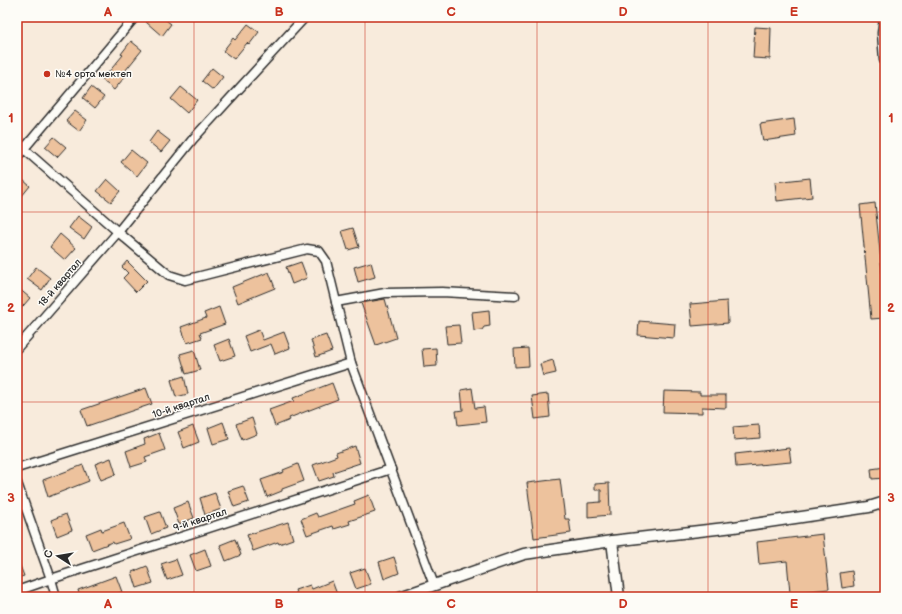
<svg xmlns="http://www.w3.org/2000/svg" width="902" height="614" font-family="'Balsamiq Sans',sans-serif">
  <style>
    .building { fill: #edc29d; stroke: #2b2b2b }
    .lines { fill: none; stroke-linecap: round; stroke-linejoin: round }
    .minor-casing { stroke: #2b2b2b; stroke-width: 11 }
    .tertiary-casing { stroke: #2b2b2b; stroke-width: 13 }
    .minor { stroke: #fdfcf7; stroke-width: 8 }
    .tertiary { stroke: #fdfcf7; stroke-width: 10 }
    .grid { fill: none; stroke: #c8321e; stroke-width: 1; stroke-opacity: 0.55 }
    .poi-dot { fill: #c8321e; stroke: #fdfcf7; stroke-width: 1.5 }
    .labels { text-anchor: middle; dominant-baseline: central; stroke-width: 3; stroke-linejoin: round; paint-order: stroke }
    .poi-label { font-size: 10px; fill: #2b2b2b; stroke: #fdfcf7; text-anchor: start }
    .street-label { font-size: 10px; fill: #2b2b2b; stroke: #fdfcf7 }
    .neatline { fill: none; stroke: #c8321e; stroke-width: 1.5 }
    .grid-label { font-size: 13px; text-anchor: middle; font-weight: bold; fill: #c8321e }
  </style>
  <rect width="100%" height="100%" fill="#f8ebdc"/>
  <filter id="ink" filterUnits="userSpaceOnUse"><feTurbulence type="fractalNoise" baseFrequency=".025" numOctaves="2"/><feDisplacementMap in="SourceGraphic" scale="8" xChannelSelector="R" yChannelSelector="G"/><feConvolveMatrix kernelMatrix="1 2 1 2 8 2 1 2 1" color-interpolation-filters="sRGB"/></filter>
  <g filter="url(#ink)">
    <g class="building">
      <polygon points="150,17 162,17 171,24 162,36 146,22"/>
      <polygon points="248,24 259,32 249,45 247,43 234,59 223,51 233,38 235,40"/>
      <polygon points="755,27 771,28 770,59 753,58"/>
      <polygon points="131,41 142,50 125,71 128,73 114,90 102,80 123,55 121,54"/>
      <polygon points="212,68 223,77 213,90 202,81"/>
      <polygon points="91,87 104,97 95,108 83,98"/>
      <polygon points="181,87 197,100 187,113 171,99"/>
      <polygon points="75,111 87,120 79,131 66,121"/>
      <polygon points="794,119 796,136 763,141 760,124"/>
      <polygon points="157,131 170,141 161,152 149,142"/>
      <polygon points="54,137 66,147 57,157 45,147"/>
      <polygon points="131,150 147,163 137,176 121,162"/>
      <polygon points="17,175 30,186 17,202"/>
      <polygon points="810,178 812,197 777,201 775,182"/>
      <polygon points="107,179 120,191 111,202 97,191"/>
      <polygon points="875,203 885,300 885,318 871,319 860,205"/>
      <polygon points="78,216 92,227 84,239 69,228"/>
      <polygon points="353,228 359,247 348,250 342,231"/>
      <polygon points="60,234 76,248 65,260 50,247"/>
      <polygon points="127,261 147,281 136,292 123,278 128,273 122,267"/>
      <polygon points="301,262 307,278 292,284 286,267"/>
      <polygon points="371,262 375,277 358,282 354,267"/>
      <polygon points="36,267 50,278 42,290 27,279"/>
      <polygon points="269,272 275,288 238,303 232,287"/>
      <polygon points="17,287 30,298 17,313"/>
      <polygon points="385,299 396,338 376,345 361,303"/>
      <polygon points="727,301 728,323 692,326 690,304"/>
      <polygon points="219,307 225,324 200,333 202,338 187,343 181,327 206,318 204,313"/>
      <polygon points="489,310 490,326 484,327 482,330 474,331 472,312"/>
      <polygon points="639,321 675,324 674,338 638,335"/>
      <polygon points="459,325 461,343 447,344 445,326"/>
      <polygon points="259,330 263,340 284,332 290,348 275,354 271,344 250,352 244,336"/>
      <polygon points="326,335 332,351 316,357 311,340"/>
      <polygon points="229,339 235,356 220,361 214,345"/>
      <polygon points="436,348 437,366 424,367 422,349"/>
      <polygon points="528,348 529,366 515,367 514,349"/>
      <polygon points="194,350 200,370 186,374 180,354"/>
      <polygon points="553,360 556,373 543,376 540,364"/>
      <polygon points="184,376 188,394 176,397 171,380"/>
      <polygon points="332,383 338,399 289,418 290,420 275,426 269,410 294,401 293,398"/>
      <polygon points="146,388 152,404 87,426 81,410"/>
      <polygon points="472,388 475,408 484,407 486,422 458,425 456,411 463,410 461,390"/>
      <polygon points="664,391 700,392 700,395 726,395 726,408 702,407 702,413 663,412"/>
      <polygon points="548,394 550,417 535,419 532,396"/>
      <polygon points="252,418 257,434 242,440 236,424"/>
      <polygon points="223,422 229,439 213,444 208,428"/>
      <polygon points="759,425 760,438 734,440 733,427"/>
      <polygon points="193,426 199,442 184,448 178,432"/>
      <polygon points="159,433 165,450 145,457 147,462 131,467 126,451 145,444 144,439"/>
      <polygon points="355,446 360,463 333,472 334,476 319,481 313,465 337,456 336,453"/>
      <polygon points="789,448 791,462 736,467 735,454"/>
      <polygon points="111,458 116,474 101,480 95,464"/>
      <polygon points="298,464 304,481 282,489 282,491 267,497 261,480 284,472 283,470"/>
      <polygon points="83,465 89,481 48,497 43,480"/>
      <polygon points="885,467 885,478 872,479 871,469"/>
      <polygon points="560,479 565,519 569,519 571,533 534,538 527,483"/>
      <polygon points="609,483 610,515 588,517 588,503 601,502 601,490 595,490 595,484"/>
      <polygon points="243,486 249,502 234,507 228,491"/>
      <polygon points="215,493 221,509 205,515 200,498"/>
      <polygon points="369,495 375,512 349,521 350,524 334,529 333,526 307,535 301,519 316,513 318,517 355,504 354,501"/>
      <polygon points="188,502 194,518 179,524 173,508"/>
      <polygon points="160,512 166,528 151,534 145,517"/>
      <polygon points="66,514 72,530 57,536 51,520"/>
      <polygon points="288,522 293,539 279,544 278,542 253,551 247,535"/>
      <polygon points="124,523 130,539 114,544 113,542 92,550 86,534 101,528 102,531"/>
      <polygon points="823,534 829,589 790,593 787,561 759,564 757,542"/>
      <polygon points="235,539 241,555 226,561 220,545"/>
      <polygon points="205,549 211,566 196,571 190,555"/>
      <polygon points="394,557 399,573 384,579 379,562"/>
      <polygon points="17,558 24,576 17,578"/>
      <polygon points="176,559 182,575 167,580 161,564"/>
      <polygon points="147,566 153,583 137,588 132,572"/>
      <polygon points="365,568 371,584 356,589 350,573"/>
      <polygon points="852,571 854,586 842,588 840,573"/>
      <polygon points="116,576 122,592 108,597 80,597 78,590"/>
      <polygon points="332,581 338,597 298,597 295,590 310,585 312,589"/>
    </g>
    <g class="lines">
      <defs>
        <g id="minor">
          <polyline points="17,140 24,149 118,232 169,275 185,280 307,249 319,251 326,261 351,363 434,585"/>
          <polyline points="17,157 135,17"/>
          <polyline points="336,302 385,293 442,292 515,296"/>
          <polyline points="17,348 118,232 193,139 305,17"/>
          <polyline points="17,468 351,363"/>
          <polyline points="17,483 51,579 56,597"/>
          <polyline points="17,591 51,579 391,469"/>
        </g>
        <g id="tertiary">
          <polyline points="885,17 883,33 885,60"/>
          <polyline points="612,541 619,597"/>
          <polyline points="400,597 524,554 612,541 734,527 869,507 885,502"/>
        </g>
      </defs>
      <use href="#minor" class="minor-casing"/>
      <use href="#tertiary" class="tertiary-casing"/>
      <use href="#minor" class="minor"/>
      <use href="#tertiary" class="tertiary"/>
    </g>
  </g>
  <path class="grid" d="M194 17V597M365 17V597M537 17V597M708 17V597M17 212H885M17 402H885"/>
  <circle class="poi-dot" cx="47" cy="74" r="4"/>
  <g class="labels">
    <g class="poi-label">
      <text x="55" y="74">№4 орта мектеп</text>
    </g>
    <g class="street-label">
      <text transform="translate(60 283) rotate(-49)">18-й квартал</text>
      <text transform="translate(181 406) rotate(-18)">10-й квартал</text>
      <text transform="translate(200 520) rotate(-18)">9-й квартал</text>
    </g>
  </g>
  <rect width="902" height="614" fill="none" stroke="#fdfcf7" stroke-width="44"/>
  <g transform="translate(58 556) rotate(282)" stroke="#fdfcf7" stroke-width="3" paint-order="stroke">
  <path d="M0-3L7 15L0 10L-7 15Z" fill="#2b2b2b"/>
  <text y="-6" font-size="11" font-weight="bold" text-anchor="middle" fill="#2b2b2b">С</text>
  </g>
  <rect x="22" y="22" width="858" height="570" class="neatline"/>
  <g class="grid-label">
    <text x="108" y="16">A</text>
    <text x="279" y="16">B</text>
    <text x="451" y="16">C</text>
    <text x="623" y="16">D</text>
    <text x="794" y="16">E</text>
    <text x="11" y="122">1</text>
    <text x="891" y="122">1</text>
    <text x="11" y="312">2</text>
    <text x="891" y="312">2</text>
    <text x="11" y="502">3</text>
    <text x="891" y="502">3</text>
    <text x="108" y="608">A</text>
    <text x="279" y="608">B</text>
    <text x="451" y="608">C</text>
    <text x="623" y="608">D</text>
    <text x="794" y="608">E</text>
  </g>
</svg>
